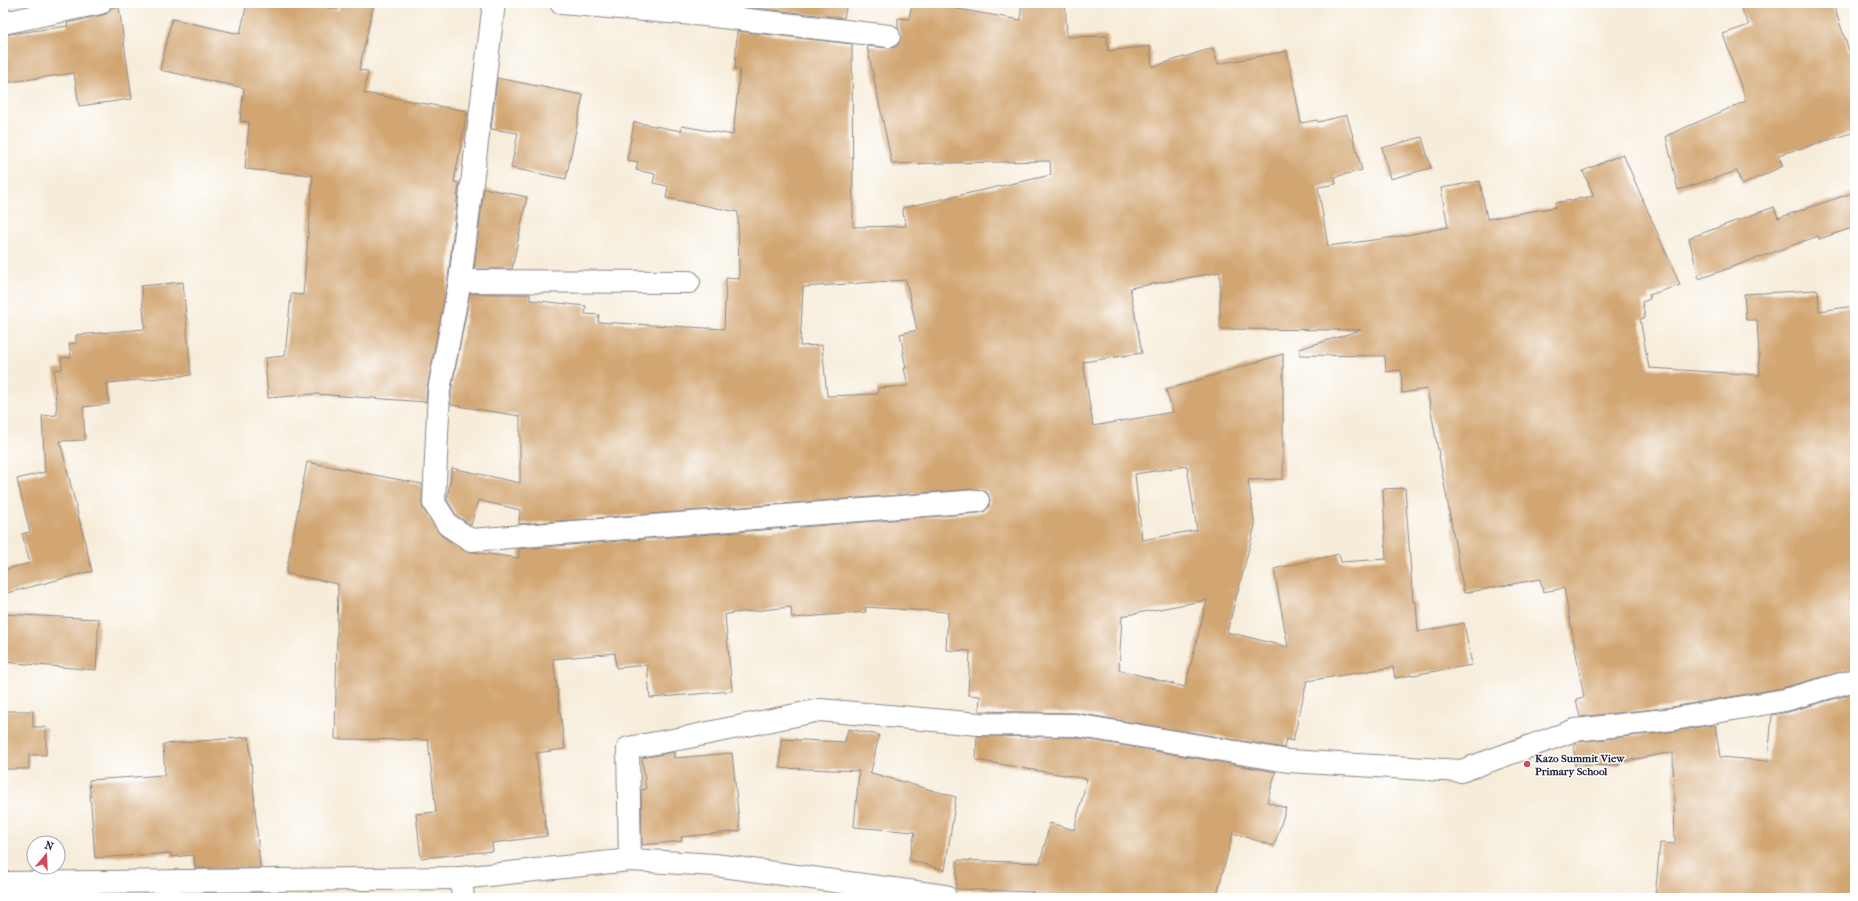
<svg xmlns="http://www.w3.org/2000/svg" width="1858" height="901" font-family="'IM FELL French Canon',serif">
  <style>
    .building { fill: #d2a672; fill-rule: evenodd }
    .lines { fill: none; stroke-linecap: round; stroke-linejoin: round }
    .street-casing { stroke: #8c878a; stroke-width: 24 }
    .street { stroke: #fff; stroke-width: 22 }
    .poi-dot { fill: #d1495b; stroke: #fff; stroke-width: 1.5 }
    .labels { text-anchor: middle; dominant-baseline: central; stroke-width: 3; stroke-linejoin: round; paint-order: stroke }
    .poi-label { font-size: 11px; font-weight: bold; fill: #22223b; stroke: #fff; text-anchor: start }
  </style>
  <rect width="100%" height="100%" fill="#fff"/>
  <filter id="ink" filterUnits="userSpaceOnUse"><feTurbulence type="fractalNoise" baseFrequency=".025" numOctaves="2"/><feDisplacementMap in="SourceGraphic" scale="8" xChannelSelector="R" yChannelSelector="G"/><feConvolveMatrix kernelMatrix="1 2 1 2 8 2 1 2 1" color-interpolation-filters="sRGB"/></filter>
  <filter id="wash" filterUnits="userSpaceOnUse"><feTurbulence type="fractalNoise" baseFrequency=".012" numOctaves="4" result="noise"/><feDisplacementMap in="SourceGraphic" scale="16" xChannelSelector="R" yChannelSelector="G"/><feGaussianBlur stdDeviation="0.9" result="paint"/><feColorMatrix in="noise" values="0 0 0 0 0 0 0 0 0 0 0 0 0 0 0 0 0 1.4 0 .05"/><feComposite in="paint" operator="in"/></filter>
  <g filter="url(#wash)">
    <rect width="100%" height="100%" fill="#f6ecd9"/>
    <g id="blocks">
      <g class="building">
        <polygon points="247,3 309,3 338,10 340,3 374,3 359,70 368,71 364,93 467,111 454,182 459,183 448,279 427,388 426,402 315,394 268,398 265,358 285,356 291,294 303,295 313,175 245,169 249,122 240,121 244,88 160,70 172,19 240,34"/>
        <polygon points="738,3 847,3 844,18 738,6"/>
        <path d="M912 3H923L1021 20V3H1065L1067 37 1107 36 1108 51 1150 46 1152 67 1213 48 1218 64 1287 51 1301 123 1317 120 1318 122 1347 115 1362 170 1335 177 1336 184 1318 187 1328 246 1396 237 1448 227 1441 188 1480 181 1487 219 1556 207 1555 203 1594 196 1583 171 1623 154 1680 285 1649 295 1650 299 1642 302 1645 318 1640 319 1649 368 1760 375 1757 320H1746L1744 294 1818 290 1819 311 1855 306V668L1782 688 1672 707 1580 717 1576 699 1584 697 1564 588 1543 592 1540 579 1464 593 1427 389 1402 393 1401 370 1386 372 1385 356 1300 355 1299 349 1361 330 1220 329V272L1130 288 1142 353 1083 362 1093 426 1173 412 1166 390 1283 354V479L1248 480 1255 526 1227 632 1288 647 1274 569 1339 554 1341 562 1386 559 1383 489 1405 488 1413 602H1416L1418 632 1464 623 1472 665 1395 678 1393 667 1307 681 1293 741 1286 739 1284 748 1077 713 979 711 980 696 968 695 970 651 946 650 948 612 865 607 866 612 792 618 791 607 733 613 725 615 732 691 650 698 647 665 616 668 615 653 553 659 565 749 536 753 547 836 492 843 493 851 421 858 416 814 436 812 428 740 335 739 338 584 286 573 307 462 422 484V502L423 509 441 535 465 551 519 558V549L979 513 985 511 989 507 990 500 988 494 984 490 977 489 519 524 520 510 478 500 471 525 457 516 447 500 452 468 520 483V416L451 405V391L470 294H530V300L586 306 585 314 599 315 598 322 724 329 726 278 739 279 738 212 666 198 668 186 653 183 655 174 636 170 638 162 627 160 634 122 681 131 682 126 733 135 740 69H735L737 31 852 44 853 227 906 226 902 208 1051 175 1050 161 892 164 867 46 888 48 897 47 901 37 898 28V18L909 19ZM906 280 917 330 900 334 904 353H903L906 368H904L908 386 877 388 878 394 827 396 822 345 800 346 803 287ZM1187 466 1197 530 1142 540 1135 474ZM1207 600 1185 687 1119 670 1122 616Z"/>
        <polygon points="1738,3 1833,3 1849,51 1855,50 1855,132 1778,155 1783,166 1742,185 1737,171 1678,190 1666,136 1746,101 1723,34 1749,25"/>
        <polygon points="119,7 132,99 79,106 74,73 3,83 3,35 68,26 67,23 103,15 108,13 111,8"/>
        <polygon points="497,78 583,95 566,179 511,168 518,133 491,129"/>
        <polygon points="1422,137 1431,168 1390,179 1382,148"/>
        <polygon points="484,188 527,197 512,269 474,269"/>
        <polygon points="1855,192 1855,227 1819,239 1818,236 1699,279 1689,238 1774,207 1778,218"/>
        <polygon points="183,282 191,375 107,383 109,404 83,407 85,440 60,441 92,571 3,594 3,570 30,563 22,534 30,532 17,479 45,472 42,416 57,415 54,370 62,369 61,358 71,357 69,344 76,343 76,335 145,329 141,286"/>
        <polygon points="3,614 99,619 96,670 3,662"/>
        <polygon points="1855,693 1855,898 1655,898 1660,843 1675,844 1673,752 1620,762 1620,765 1575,766 1574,744 1578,742 1675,731 1715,725 1720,757 1768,761 1772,715 1788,712"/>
        <polygon points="3,711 33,711 33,727 46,727 46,755 29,755 29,769 3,769"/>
        <polygon points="848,729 879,735 871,772 868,772 956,797 945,870 909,860 915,832 854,827 859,771 780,768 781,739 845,742"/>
        <polygon points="977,736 1074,737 1276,772 1267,802 1286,808 1274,846 1233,833 1216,898 1031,898 1033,892 956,889 957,860 1040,863 1050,823 1074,830 1087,779 976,760"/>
        <polygon points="249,737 260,868 195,868 194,855 171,857 171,853 95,858 89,780 165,775 163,744"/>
        <polygon points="674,752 674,758 732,753 740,831 681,837 682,841 642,845 641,790 646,789 642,758"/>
        <rect x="196" y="893" width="66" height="5"/>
      </g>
    </g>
  </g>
  <g filter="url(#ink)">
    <use href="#blocks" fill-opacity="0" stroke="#8c878a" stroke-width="1"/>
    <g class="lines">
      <defs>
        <g id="street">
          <polyline points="494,3 460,281 439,390 434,503 448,525 471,540 978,501"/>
          <polyline points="561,3 705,15 889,36"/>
          <polyline points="3,23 100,3"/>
          <polyline points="460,281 689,282"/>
          <polyline points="630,860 628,748 689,737 820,710 979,724 1075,725 1288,761 1461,771 1575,730 1674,719 1785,700 1855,680"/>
          <polyline points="461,878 463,898"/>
          <polyline points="3,883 461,878 630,860 715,865 945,896"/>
        </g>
      </defs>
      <use href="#street" class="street-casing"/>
      <use href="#street" class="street"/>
    </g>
  </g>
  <circle class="poi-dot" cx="1527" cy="764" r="4"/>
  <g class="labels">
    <g class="poi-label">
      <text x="1535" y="758">Kazo Summit View<tspan x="1535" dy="13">Primary School</tspan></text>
    </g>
  </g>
  <rect width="1858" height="901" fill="none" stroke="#fff" stroke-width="16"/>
  <g transform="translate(46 855) rotate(19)"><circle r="19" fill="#ffffff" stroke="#a7a7b1"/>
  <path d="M0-3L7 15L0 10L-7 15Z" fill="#d1495b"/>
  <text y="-6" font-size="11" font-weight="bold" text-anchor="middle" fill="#22223b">N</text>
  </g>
</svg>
